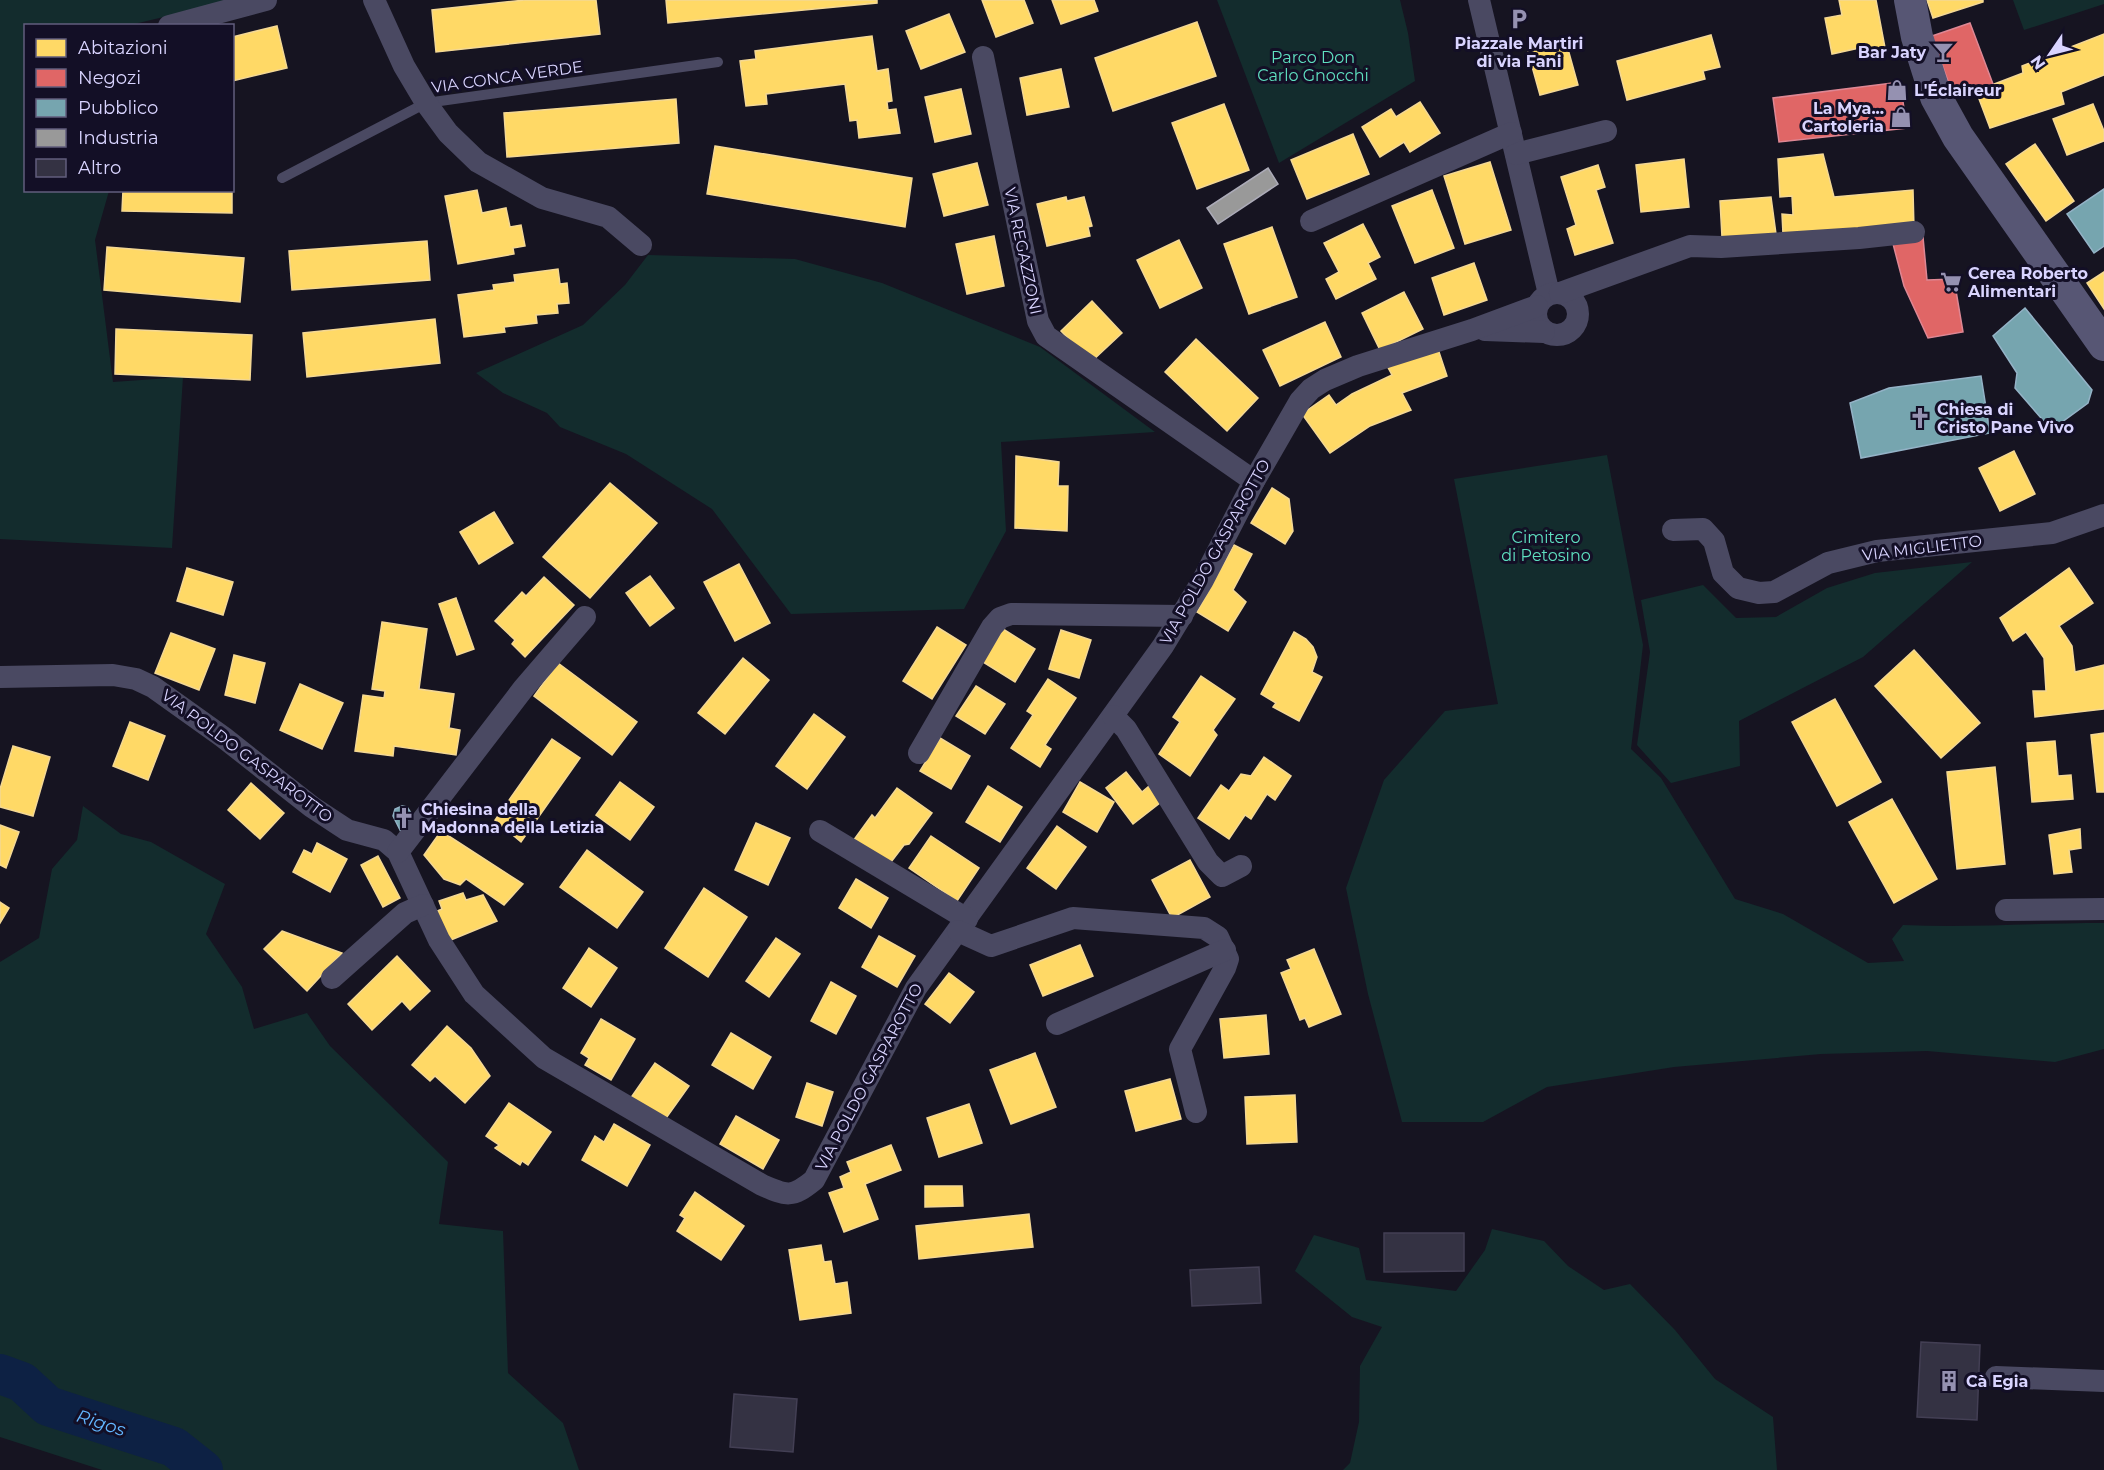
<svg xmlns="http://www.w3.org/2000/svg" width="2104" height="1470" font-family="Montserrat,sans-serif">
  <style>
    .green { fill: #132c2d }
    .homes { fill: #ffd966; stroke: #f4d894; stroke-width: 1.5 }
    .shops { fill: #e06666; stroke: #de8794; stroke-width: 1.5 }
    .public { fill: #76a5af; stroke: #94b3c7; stroke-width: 1.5 }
    .industry { fill: #999; stroke: #acabb8; stroke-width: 1.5 }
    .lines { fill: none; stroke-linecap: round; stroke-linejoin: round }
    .river { stroke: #0d2144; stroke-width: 40 }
    .building { fill: #343243; stroke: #433f54; stroke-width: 1.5 }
    .lane { stroke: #4a4962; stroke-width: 10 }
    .street { stroke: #4a4962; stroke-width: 22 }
    .secondary { stroke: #575674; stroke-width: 32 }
    .labels { text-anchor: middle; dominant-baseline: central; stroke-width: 6; stroke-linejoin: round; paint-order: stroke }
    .poi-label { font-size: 16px; font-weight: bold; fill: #d9d4ff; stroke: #130f26; text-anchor: start }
    .park-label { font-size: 16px; fill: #5fe0c0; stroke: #130f26 }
    .street-label { font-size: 16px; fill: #d9d4ff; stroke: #130f26 }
    .water-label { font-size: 18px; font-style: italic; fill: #62b6ff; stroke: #130f26 }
  </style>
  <rect width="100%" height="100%" fill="#161421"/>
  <g class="green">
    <polygon points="0,0 235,0 130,25 26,26 26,190 109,191 95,240 113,382 183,377 172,548 0,539"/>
    <polygon points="1217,0 1400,0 1408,33 1415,81 1279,163"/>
    <polygon points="2013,0 2104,0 2104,4 2024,30"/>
    <polygon points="648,255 795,259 882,283 1040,347 1155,432 1001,442 1006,531 964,609 791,614 712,509 626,454 560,427 547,413 503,393 476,373 583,325 625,285"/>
    <path d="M1607 455 1643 645 1631 749 1661 778 1735 899 1783 914 1868 963 1904 961 1892 939 1903 925C1970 928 2037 923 2104 923V1049L2055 1062 1927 1051 1821 1054 1674 1067 1547 1087 1483 1122H1402L1368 994 1346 888 1384 780 1445 711 1498 704 1454 479Z"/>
    <polygon points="1972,562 1863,657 1739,721 1740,766 1671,783 1637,745 1650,652 1641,600 1703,585 1736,618 1776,617 1827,588 1875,573"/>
    <polygon points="83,806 121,834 151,842 225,884 206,934 242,987 254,1029 307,1013 330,1046 448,1162 439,1224 503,1231 508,1373 563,1423 579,1470 102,1470 0,1437 0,962 39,938 52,869 77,840"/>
    <polygon points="1492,1229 1544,1241 1568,1266 1604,1290 1630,1284 1675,1330 1715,1379 1773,1417 1777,1470 1343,1470 1350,1463 1359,1422 1360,1366 1382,1327 1352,1317 1295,1271 1314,1235 1359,1248 1366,1280 1456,1291 1485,1250"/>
  </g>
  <g class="homes">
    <polygon points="525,0 596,0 600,34 436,52 432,10"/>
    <polygon points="666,0 877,0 877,3 668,23"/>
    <polygon points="982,0 1024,0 1033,23 996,37"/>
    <polygon points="1052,0 1094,0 1098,11 1061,24"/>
    <polygon points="1839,0 1876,0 1886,53 1866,57 1864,47 1832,54 1825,18 1842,15"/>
    <polygon points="1927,0 1983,0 1983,2 1933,18"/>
    <polygon points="949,14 965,52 921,69 906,31"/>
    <polygon points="1197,22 1216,76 1113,111 1095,58"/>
    <polygon points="277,26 287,68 232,81 232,37"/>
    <polygon points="2104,34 2104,75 2061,92 2064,104 1990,128 1976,91 2023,73 2022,66"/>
    <polygon points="1711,35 1720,67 1703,71 1705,79 1627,100 1617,61"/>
    <polygon points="872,36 877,71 888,69 892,101 887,102 888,110 896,109 900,133 859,138 857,120 850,121 845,84 766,94 767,104 746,106 740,61 756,59 755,51"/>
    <polygon points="1566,42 1578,85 1540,95 1528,52"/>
    <polygon points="1061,69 1069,107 1027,115 1020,78"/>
    <polygon points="961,89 971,134 935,142 925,97"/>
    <polygon points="676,99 679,143 507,157 504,113"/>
    <polygon points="1420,102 1440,133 1410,152 1404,142 1380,157 1362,127 1391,109 1396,117"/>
    <polygon points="1224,104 1249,170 1197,189 1172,123"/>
    <polygon points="2093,104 2104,131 2104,141 2067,155 2053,119"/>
    <polygon points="1353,134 1369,174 1307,199 1291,160"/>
    <polygon points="2035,144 2074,201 2046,221 2006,164"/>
    <polygon points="715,146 912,178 905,227 707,194"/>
    <polygon points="1823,154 1834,197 1913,190 1914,229 1783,234 1782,214 1793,215 1792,196 1780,197 1778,159"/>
    <polygon points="1684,159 1689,207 1641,212 1636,165"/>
    <polygon points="1490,162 1511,230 1465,244 1444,176"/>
    <polygon points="977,163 988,205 944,216 933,174"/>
    <polygon points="1598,165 1605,187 1596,190 1613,243 1575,255 1567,229 1576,225 1561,177"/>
    <polygon points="123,190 232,190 232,213 122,211"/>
    <polygon points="477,190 482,213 506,208 510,227 521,225 525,246 513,248 514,254 458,264 445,196"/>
    <polygon points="1432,190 1454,248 1415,263 1392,206"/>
    <polygon points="1066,197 1067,201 1084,197 1092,226 1088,227 1090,236 1047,246 1037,204"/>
    <polygon points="1771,197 1776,234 1722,237 1720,201"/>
    <polygon points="1363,224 1380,257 1368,263 1376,279 1336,299 1326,279 1339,272 1324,243"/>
    <polygon points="1272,227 1297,297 1249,314 1224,244"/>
    <polygon points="994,236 1004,286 967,294 956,244"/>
    <polygon points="1179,240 1202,288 1160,308 1137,260"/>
    <polygon points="427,241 430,280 292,290 289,251"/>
    <polygon points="107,247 244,258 240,302 104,290"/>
    <polygon points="1474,263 1487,300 1444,315 1432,278"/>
    <polygon points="558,269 560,284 567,283 569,303 557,304 558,313 536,315 537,323 504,327 505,332 464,337 458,295 494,290 493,285 515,282 514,275"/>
    <polygon points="2104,272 2104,309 2087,283"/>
    <polygon points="1404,292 1423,329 1380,350 1362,313"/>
    <polygon points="1092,301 1122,333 1091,362 1061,331"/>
    <polygon points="435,319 440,363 307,377 303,333"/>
    <polygon points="1325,322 1341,357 1280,386 1263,350"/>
    <polygon points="116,329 252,335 250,380 115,374"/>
    <polygon points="1196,339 1258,398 1227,431 1165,372"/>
    <polygon points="1437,346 1447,376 1402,393 1411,410 1370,426 1330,453 1302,414 1329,395 1336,405 1352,394 1392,375 1386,364"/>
    <polygon points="2014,451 2035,494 2000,511 1979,468"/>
    <polygon points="1016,456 1059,462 1058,486 1068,486 1067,531 1015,528"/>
    <polygon points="610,483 657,523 590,598 543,557"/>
    <polygon points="1272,488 1289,499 1293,531 1285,544 1251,523"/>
    <polygon points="494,512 513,543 479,564 460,532"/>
    <polygon points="1234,545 1252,554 1233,590 1246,602 1228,631 1197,612"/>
    <polygon points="739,564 770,623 735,641 704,582"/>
    <polygon points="187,568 233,582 223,615 177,601"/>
    <polygon points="2069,568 2093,603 2059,626 2072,646 2075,672 2104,665 2104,709 2035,717 2033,691 2046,691 2044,658 2026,632 2013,641 2000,618"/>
    <polygon points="650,576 674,608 650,626 626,593"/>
    <polygon points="544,577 574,605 525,657 512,644 515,640 495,621 522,592 526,596"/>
    <polygon points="456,598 474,649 457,655 439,604"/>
    <polygon points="382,622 427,629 419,689 454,694 449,728 460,730 456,755 394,746 393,756 355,751 363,695 384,698 385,691 372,689"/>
    <polygon points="937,627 966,645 932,699 903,681"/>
    <polygon points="1003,629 1035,649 1015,682 983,662"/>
    <polygon points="1061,630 1091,640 1079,678 1049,669"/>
    <polygon points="1294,632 1306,639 1313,647 1317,657 1312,672 1322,677 1299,721 1273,707 1276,703 1261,694"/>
    <polygon points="171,633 215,649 199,690 155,673"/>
    <polygon points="1914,650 1980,723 1941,758 1875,686"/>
    <polygon points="234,655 265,663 255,703 225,695"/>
    <polygon points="743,658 769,680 725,734 698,713"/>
    <polygon points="558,663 637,722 612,755 534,696"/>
    <polygon points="1201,676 1235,699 1213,730 1217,735 1190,776 1159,754 1180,722 1173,717"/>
    <polygon points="1048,679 1076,698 1045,745 1051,749 1040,767 1011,748 1033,715 1027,711"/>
    <polygon points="300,684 343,703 322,749 280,730"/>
    <polygon points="976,686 1005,704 985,734 956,716"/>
    <polygon points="1835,699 1881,782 1837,806 1792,722"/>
    <polygon points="814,714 845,737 807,789 776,766"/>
    <polygon points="130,722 165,736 148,780 113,766"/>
    <polygon points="2104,733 2104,792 2097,792 2091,735"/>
    <polygon points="940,738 970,756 951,789 920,771"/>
    <polygon points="552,739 580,758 521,842 495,820"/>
    <polygon points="2055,741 2058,776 2071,775 2073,799 2032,802 2027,743"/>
    <polygon points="13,746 50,757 33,816 0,807 0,789"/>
    <polygon points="1264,757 1291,776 1275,800 1267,794 1251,819 1245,815 1229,839 1198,818 1221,785 1229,791 1241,774 1251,776"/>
    <polygon points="1995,767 2005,864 1957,869 1947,772"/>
    <polygon points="1126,772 1142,792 1149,786 1161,802 1133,824 1106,788"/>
    <polygon points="620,782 654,807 630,840 596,815"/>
    <polygon points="1080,782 1114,802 1097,832 1063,812"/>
    <polygon points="251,783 284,813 260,839 228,810"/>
    <polygon points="988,786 1022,807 1000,842 966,822"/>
    <polygon points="897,788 932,813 909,844 904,845 888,866 853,841 872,815 875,818"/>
    <polygon points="1892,799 1937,879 1894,903 1849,822"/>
    <polygon points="756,823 790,838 768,885 735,870"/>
    <polygon points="0,825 19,832 6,868 0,865"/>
    <polygon points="1057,826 1086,847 1056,889 1027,868"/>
    <polygon points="2080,829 2081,848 2069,850 2072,872 2054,874 2049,835"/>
    <polygon points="441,831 523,884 504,905 466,879 460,885 444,879 424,855"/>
    <polygon points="931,836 979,868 957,901 909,868"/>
    <polygon points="317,843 347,859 330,892 293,872 304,850 312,854"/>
    <polygon points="587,850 643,892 617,928 560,887"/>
    <polygon points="378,856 400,898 383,907 361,865"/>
    <polygon points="1190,860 1210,897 1172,918 1152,880"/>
    <polygon points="856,879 888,898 871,928 839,908"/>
    <polygon points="704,888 747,917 708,977 665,948"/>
    <polygon points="463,893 466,900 483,895 497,921 446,942 433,913 442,909 439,901"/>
    <polygon points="0,902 9,908 0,923"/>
    <polygon points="282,931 342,953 307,991 264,949"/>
    <polygon points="879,936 915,956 897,987 862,967"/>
    <polygon points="776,938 800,954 769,997 746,981"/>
    <polygon points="1080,945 1093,976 1043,996 1030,965"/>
    <polygon points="589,948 617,968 591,1007 563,988"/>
    <polygon points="1314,949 1341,1014 1309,1027 1305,1018 1300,1020 1281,973 1291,969 1287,960"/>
    <polygon points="397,956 430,991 410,1010 402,1001 372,1030 348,1004"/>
    <polygon points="949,973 974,992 950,1023 925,1004"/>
    <polygon points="831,982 856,996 836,1034 811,1021"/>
    <polygon points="1266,1015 1269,1054 1224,1058 1220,1019"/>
    <polygon points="601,1019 635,1039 611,1080 585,1065 589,1058 581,1053"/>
    <polygon points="447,1026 471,1048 490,1076 465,1103 435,1076 430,1081 412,1065"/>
    <polygon points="731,1033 771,1057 753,1089 712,1065"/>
    <polygon points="1035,1053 1056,1107 1011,1124 990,1070"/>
    <polygon points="655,1063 689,1086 664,1121 630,1099"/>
    <polygon points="1170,1079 1181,1119 1136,1131 1125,1091"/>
    <polygon points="807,1083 833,1092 822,1126 796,1117"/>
    <polygon points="1295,1095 1297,1142 1247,1144 1245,1097"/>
    <polygon points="509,1103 551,1132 528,1165 522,1161 520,1165 495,1148 499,1145 486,1136"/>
    <polygon points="969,1104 982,1143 939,1157 927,1118"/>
    <polygon points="736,1116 779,1140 763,1169 720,1144"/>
    <polygon points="614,1124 650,1145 627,1186 582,1160 595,1136 604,1142"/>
    <polygon points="891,1145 901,1170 865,1184 878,1219 844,1232 829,1193 844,1188 840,1177 851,1172 847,1162"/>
    <polygon points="925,1186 962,1186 963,1206 925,1207"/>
    <polygon points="695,1192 744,1226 721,1260 677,1231 685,1218 680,1215"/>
    <polygon points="1029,1214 1033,1247 919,1259 916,1226"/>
    <polygon points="821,1245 824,1262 831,1261 835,1284 847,1282 851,1313 800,1320 789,1250"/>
  </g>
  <g class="shops">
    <polygon points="1970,23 1993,84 1954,98 1932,36"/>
    <polygon points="1900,82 1907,128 1779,142 1773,98"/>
    <polygon points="1923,237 1927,280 1954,279 1963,332 1928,338 1904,286 1892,240"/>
  </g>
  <g class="public">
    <polygon points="2104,189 2104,246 2094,253 2067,214"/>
    <polygon points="2025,308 2092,390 2088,403 2062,422 2047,425 2015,388 2017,373 1993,336"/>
    <polygon points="1981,376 1990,433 1861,458 1850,403 1889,388"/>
    <polygon points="402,806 407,807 417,822 401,832 393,816 395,809"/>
  </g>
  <polygon class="industry" points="1268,168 1278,184 1218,224 1207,208"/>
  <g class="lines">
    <polyline class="river" points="0,1374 22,1382 48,1406 174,1447 203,1470"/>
  </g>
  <g class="building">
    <polygon points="1384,1233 1464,1233 1464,1271 1384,1272"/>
    <polygon points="1259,1267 1261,1303 1192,1306 1190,1270"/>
    <polygon points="1921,1342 1980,1345 1977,1420 1917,1417"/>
    <polygon points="734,1394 797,1399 793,1452 730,1447"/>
  </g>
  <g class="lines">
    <polyline class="lane" points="282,178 426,103 718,62"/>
    <g class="street">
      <polyline points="374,0 404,66 426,103 448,133 478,162 542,198 608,217 641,245"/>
      <polyline points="1479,0 1549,294"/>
      <polyline points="169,26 266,0"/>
      <polyline points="983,57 1038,321 1046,336 1254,481"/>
      <polyline points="1516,154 1606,131"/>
      <polyline points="1311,221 1511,133"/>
      <circle cx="1557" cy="314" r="21"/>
      <polyline points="1560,293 1690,246 1721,247 1859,238 1914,232"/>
      <polyline points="1485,330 1544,332"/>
      <polyline points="1673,530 1703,529 1714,541 1723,573 1738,588 1759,593 1774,592 1828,563 1877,551 2052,533 2104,515"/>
      <path d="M0 677 113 675 136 679 153 687 223 737 312 807 347 830 384 840 398 852 439 940 474 994 544 1058 762 1185C787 1196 792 1198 814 1180L916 988 1163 646 1203 580 1254 481 1300 401 1311 389 1325 380 1358 366 1472 330 1537 306"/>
      <polyline points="1113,716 1126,729 1208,862 1222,876 1241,866"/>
      <polyline points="919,753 992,627 1000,618 1011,614 1182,616"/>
      <polyline points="820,831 967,919"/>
      <polyline points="398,852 523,689 585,617"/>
      <polyline points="2006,910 2104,909"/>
      <polyline points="958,931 991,946 1073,918 1204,928 1218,937 1228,959 1225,968 1180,1049 1196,1112"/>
      <polyline points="332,978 405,913 423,905"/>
      <polyline points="1057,1024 1225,950"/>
      <polyline points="1996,1377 2104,1381"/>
    </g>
    <polyline class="secondary" points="1910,0 1917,37 1936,97 1958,137 2104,345"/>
  </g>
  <defs>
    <symbol id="parking-bare" viewBox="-9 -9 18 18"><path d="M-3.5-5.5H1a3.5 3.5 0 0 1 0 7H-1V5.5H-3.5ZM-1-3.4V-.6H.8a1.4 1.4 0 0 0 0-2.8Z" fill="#9591b1" stroke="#130f26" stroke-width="2.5" paint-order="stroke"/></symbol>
    <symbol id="bar-bare" viewBox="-9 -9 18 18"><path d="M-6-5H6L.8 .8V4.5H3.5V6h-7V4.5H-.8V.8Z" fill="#9591b1" stroke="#130f26" stroke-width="2.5" paint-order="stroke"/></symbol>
    <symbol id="shop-bare" viewBox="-9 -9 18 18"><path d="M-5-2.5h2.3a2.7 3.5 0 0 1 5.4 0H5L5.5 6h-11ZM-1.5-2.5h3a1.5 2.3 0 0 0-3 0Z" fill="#9591b1" stroke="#130f26" stroke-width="2.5" paint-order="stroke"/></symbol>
    <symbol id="supermarket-bare" viewBox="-9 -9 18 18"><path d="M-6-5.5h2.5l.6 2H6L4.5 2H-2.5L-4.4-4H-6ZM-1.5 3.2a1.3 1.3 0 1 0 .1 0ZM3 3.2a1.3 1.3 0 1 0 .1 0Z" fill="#9591b1" stroke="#130f26" stroke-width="2.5" paint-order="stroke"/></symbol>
    <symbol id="church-bare" viewBox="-9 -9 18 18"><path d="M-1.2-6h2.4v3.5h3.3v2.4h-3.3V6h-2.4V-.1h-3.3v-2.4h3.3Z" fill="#9591b1" stroke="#130f26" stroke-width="2.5" paint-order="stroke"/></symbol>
    <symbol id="building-bare" viewBox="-9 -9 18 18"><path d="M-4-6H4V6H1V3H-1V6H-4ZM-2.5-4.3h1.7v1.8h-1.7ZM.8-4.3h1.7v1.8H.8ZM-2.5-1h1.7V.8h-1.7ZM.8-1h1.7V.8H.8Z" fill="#9591b1" stroke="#130f26" stroke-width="2.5" paint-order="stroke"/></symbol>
  </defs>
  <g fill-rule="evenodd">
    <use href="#parking-bare" x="1504" y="4" width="30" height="30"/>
    <use href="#bar-bare" x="1928" y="37" width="30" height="30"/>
    <use href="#shop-bare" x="1882" y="75" width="30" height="30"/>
    <use href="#shop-bare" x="1886" y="102" width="30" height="30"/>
    <use href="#supermarket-bare" x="1936" y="267" width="30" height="30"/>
    <use href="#church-bare" x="1905" y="403" width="30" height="30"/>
    <use href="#church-bare" x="389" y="803" width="30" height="30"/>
    <use href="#building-bare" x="1934" y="1366" width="30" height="30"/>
  </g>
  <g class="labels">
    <g class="poi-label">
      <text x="1519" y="43" text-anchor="middle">Piazzale Martiri<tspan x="1519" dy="18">di via Fani</tspan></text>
      <text x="1926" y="52" text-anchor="end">Bar Jaty</text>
      <text x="1914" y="90">L'Éclaireur</text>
      <text x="1884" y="108" text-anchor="end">La Mya...<tspan x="1884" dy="18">Cartoleria</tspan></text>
      <text x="1968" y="273">Cerea Roberto<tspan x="1968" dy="18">Alimentari</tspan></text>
      <text x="1937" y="409">Chiesa di<tspan x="1937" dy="18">Cristo Pane Vivo</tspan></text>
      <text x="421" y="809">Chiesina della<tspan x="421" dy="18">Madonna della Letizia</tspan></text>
      <text x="1966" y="1381">Cà Egia</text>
    </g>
    <g class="park-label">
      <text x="1313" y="57">Parco Don<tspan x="1313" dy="18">Carlo Gnocchi</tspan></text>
      <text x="1546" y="537">Cimitero<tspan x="1546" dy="18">di Petosino</tspan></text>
    </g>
    <g class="street-label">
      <text transform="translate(507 77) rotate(-8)">VIA CONCA VERDE</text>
      <text transform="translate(1023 251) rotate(78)">VIA REGAZZONI</text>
      <text transform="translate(1922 548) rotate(-7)">VIA MIGLIETTO</text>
      <text transform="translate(1215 552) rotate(-61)">VIA POLDO GASPAROTTO</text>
      <text transform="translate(247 756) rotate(37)">VIA POLDO GASPAROTTO</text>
      <text transform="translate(869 1077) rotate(-62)">VIA POLDO GASPAROTTO</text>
    </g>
    <g class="water-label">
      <text transform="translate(101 1423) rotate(18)">Rigos</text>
    </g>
  </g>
  <rect x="24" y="24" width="210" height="168" fill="#130f26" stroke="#625e7d" stroke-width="1.5"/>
  <rect x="36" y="39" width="30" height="18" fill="#ffd966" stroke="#625e7d" stroke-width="1.5"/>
  <text x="78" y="54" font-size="18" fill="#d9d4ff">Abitazioni</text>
  <rect x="36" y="69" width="30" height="18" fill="#e06666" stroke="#625e7d" stroke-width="1.5"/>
  <text x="78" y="84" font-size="18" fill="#d9d4ff">Negozi</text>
  <rect x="36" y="99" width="30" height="18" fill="#76a5af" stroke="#625e7d" stroke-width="1.5"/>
  <text x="78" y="114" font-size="18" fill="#d9d4ff">Pubblico</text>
  <rect x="36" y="129" width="30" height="18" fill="#999999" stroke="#625e7d" stroke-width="1.5"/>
  <text x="78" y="144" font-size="18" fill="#d9d4ff">Industria</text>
  <rect x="36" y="159" width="30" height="18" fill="#343243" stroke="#625e7d" stroke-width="1.5"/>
  <text x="78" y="174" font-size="18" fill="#d9d4ff">Altro</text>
  <g transform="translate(2050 54) rotate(235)" stroke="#130f26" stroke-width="4.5" paint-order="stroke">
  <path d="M0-4.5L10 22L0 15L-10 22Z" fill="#d9d4ff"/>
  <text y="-9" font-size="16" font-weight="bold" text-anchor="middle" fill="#d9d4ff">N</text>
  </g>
</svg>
